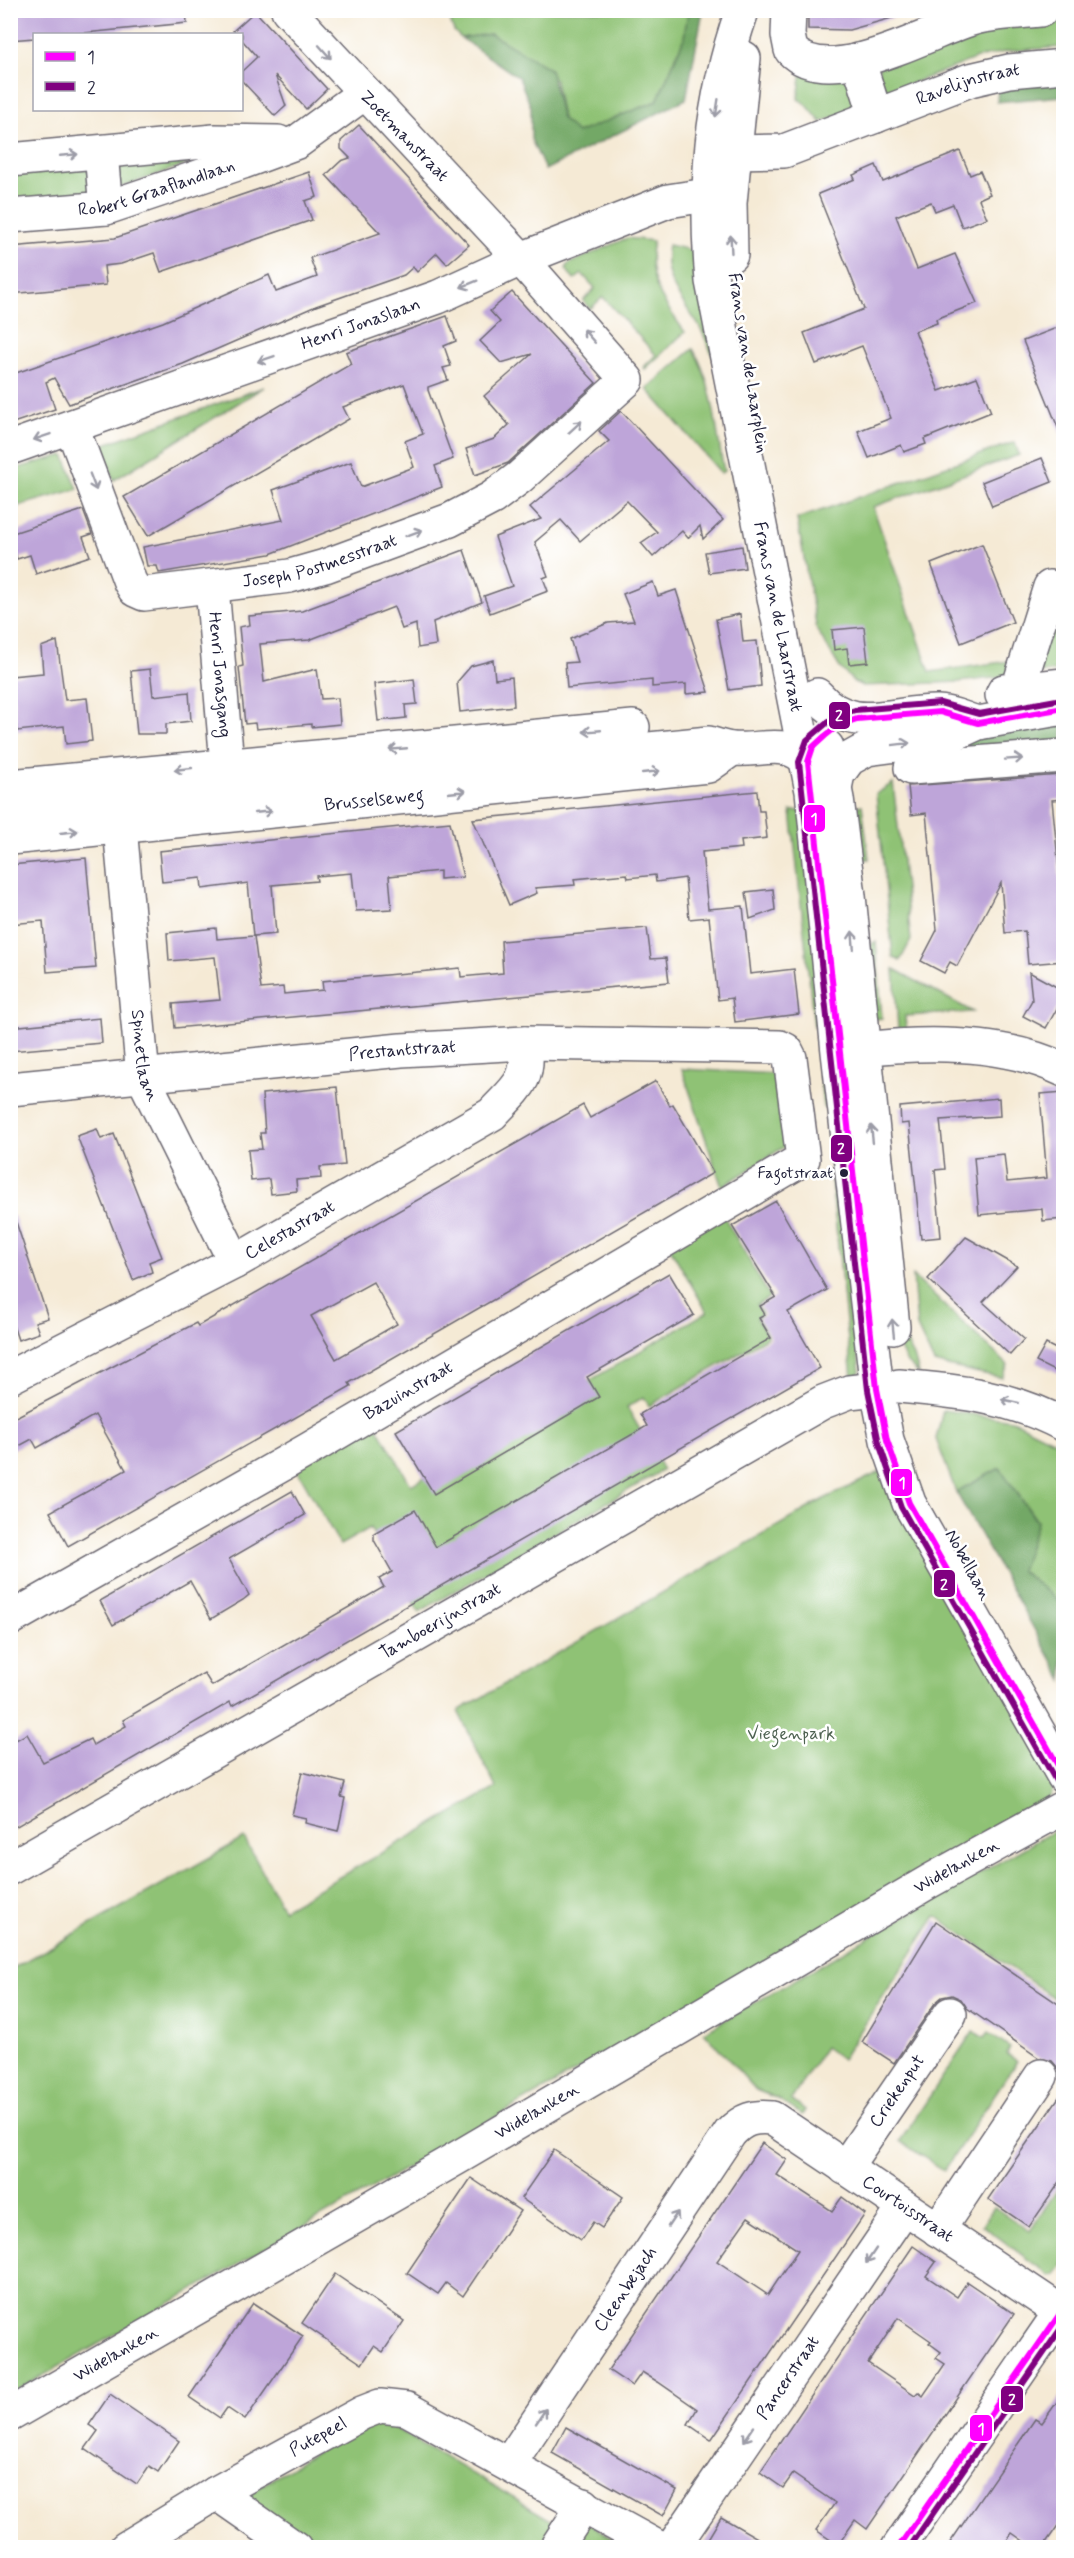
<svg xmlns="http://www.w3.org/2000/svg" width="1074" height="2558" font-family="Mynerve,sans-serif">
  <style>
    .green { fill: #8fc274; stroke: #587258; stroke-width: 1.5 }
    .forest { fill: #73a866; stroke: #4a6550; stroke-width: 1.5 }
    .building { fill: #bea5d9; fill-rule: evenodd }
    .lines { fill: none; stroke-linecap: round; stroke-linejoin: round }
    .minor-casing { stroke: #6c6871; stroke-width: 36 }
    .major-casing { stroke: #6c6871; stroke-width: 36 }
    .minor { stroke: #fff; stroke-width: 33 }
    .major { stroke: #fff; stroke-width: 33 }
    .bus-1-casing { stroke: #fff; stroke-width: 10 }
    .bus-2-casing { stroke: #fff; stroke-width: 10 }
    .bus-1 { stroke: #f0f; stroke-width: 6 }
    .bus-2 { stroke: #800080; stroke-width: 6 }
    .oneway { stroke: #9c9ca7 }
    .bus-dot { fill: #22223b; stroke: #fff; stroke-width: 2 }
    .labels { text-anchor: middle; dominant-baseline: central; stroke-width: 5; stroke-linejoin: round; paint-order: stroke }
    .bus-label { font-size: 16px; fill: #22223b; stroke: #fff; text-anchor: end }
    .street-label { font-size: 18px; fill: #22223b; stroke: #fff }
    .park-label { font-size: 18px; fill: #4e6252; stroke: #fff }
    .line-badge { stroke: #fff; stroke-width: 2 }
    .badge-label { font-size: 16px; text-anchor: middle; font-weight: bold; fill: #fff }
  </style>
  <rect width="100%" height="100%" fill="#fff"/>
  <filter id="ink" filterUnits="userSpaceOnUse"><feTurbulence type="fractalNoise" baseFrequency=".0167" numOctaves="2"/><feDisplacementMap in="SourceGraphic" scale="12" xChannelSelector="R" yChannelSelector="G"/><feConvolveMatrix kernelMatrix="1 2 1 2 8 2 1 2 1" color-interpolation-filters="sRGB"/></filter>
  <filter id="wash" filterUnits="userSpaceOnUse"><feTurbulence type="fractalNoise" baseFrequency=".008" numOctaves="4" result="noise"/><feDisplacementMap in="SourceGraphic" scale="24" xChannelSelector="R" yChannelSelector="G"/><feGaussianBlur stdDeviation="1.35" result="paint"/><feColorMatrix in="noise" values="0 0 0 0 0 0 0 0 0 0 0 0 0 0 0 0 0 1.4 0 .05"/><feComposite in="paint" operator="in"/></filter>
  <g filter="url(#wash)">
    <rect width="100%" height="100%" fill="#f5ead5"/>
    <g class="green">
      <polygon points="447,11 449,10 688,11 684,38 657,101 577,133 562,119 555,80 491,34 461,38 454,31"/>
      <polygon points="1063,22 1063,47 1009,51 977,58 890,92 879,81 879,66 981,29"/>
      <polygon points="802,70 846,73 857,99 855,109 821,122 805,103 798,99"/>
      <polygon points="215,154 116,189 118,162"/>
      <polygon points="80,168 91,170 90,196 11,207 11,173"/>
      <path d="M627 238 653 241C645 279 663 302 685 332L645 369 644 367 656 355 603 297 590 309 583 301 595 288 582 274 574 280 566 269 568 264Z"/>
      <path d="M668 245 701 252 715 361C710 349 705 337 699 326 681 298 661 280 668 245Z"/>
      <path d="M693 349C714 384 716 432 724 471L721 473 647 389Z"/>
      <polygon points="264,387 114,480 102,445"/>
      <polygon points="1015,442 1019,455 873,507 930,672 1032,658 1063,591 1063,670 959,682 863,686 854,682 840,668 817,630 797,519"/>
      <polygon points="64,455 78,489 11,508 11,470"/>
      <polygon points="893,783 911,940 900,961 893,957 876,794"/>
      <polygon points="862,805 869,859 852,861 847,817 858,816 857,806"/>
      <polygon points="809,810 830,1023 814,1026 791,811"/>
      <polygon points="876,942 882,1018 868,1020 863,989 872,943"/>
      <polygon points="894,969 973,1012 905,1016 906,1029 898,1029"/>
      <polygon points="834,1062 827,1107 823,1107 819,1064"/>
      <polygon points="682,1069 776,1074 787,1145 722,1187"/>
      <polygon points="871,1077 902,1334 914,1356 919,1374 907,1363 900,1349"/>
      <polygon points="839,1178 860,1372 852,1378 831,1179"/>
      <polygon points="718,1206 770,1297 757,1305 762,1314 757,1318 768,1337 649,1406 644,1397 627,1407 663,1470 419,1612 370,1528 340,1545 294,1464 373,1419 411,1485 707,1312 664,1237"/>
      <polygon points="913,1276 1008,1365 1002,1378 934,1363 917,1327"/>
      <polygon points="943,1410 1012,1420 1063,1445 1063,1604 1021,1571 1037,1521 1000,1468 956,1492 936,1439"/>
      <polygon points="888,1468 1054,1781 1051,1796 1003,1827 11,2394 10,1970 244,1838 283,1909 496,1788 458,1711 824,1499"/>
      <polygon points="1063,1828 1063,2004 936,1916 842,2059 825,2047 791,2100 805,2110 802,2115 778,2099 756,2090 704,2032 1057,1829"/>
      <polygon points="973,2031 984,2038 988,2033 1010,2048 1007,2054 1017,2061 944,2171 900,2141"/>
      <polygon points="1063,2181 1063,2265 1056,2274 1050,2276 982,2225 994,2207 1030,2231"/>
      <polygon points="374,2416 556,2523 540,2547 310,2547 250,2500 251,2492"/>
      <polygon points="587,2522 628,2548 570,2548"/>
    </g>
    <g class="forest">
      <polygon points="688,11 703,11 686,99 545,170 531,139 531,107 519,78 461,38 491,34 550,69 562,119 577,133 657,101 684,38"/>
      <polygon points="1063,81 1063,96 997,102 998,86"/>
      <polygon points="1063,722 1063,749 969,753 960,742"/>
      <polygon points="1000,1468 1037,1522 1021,1571 1063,1604 1063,1680 956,1492"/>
    </g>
    <g id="blocks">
      <g class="building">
        <polygon points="29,10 186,10 187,23 74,34 34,34 34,38 10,40 10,12"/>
        <polygon points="808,10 898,10 899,16 849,30 808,29"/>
        <polygon points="255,11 327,89 306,109 275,75 286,106 275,116 242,81 242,71 257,57 242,40 242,34 233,31"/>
        <polygon points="359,125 469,245 447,264 437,253 417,272 413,267 404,275 316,306 183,364 69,404 54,378 46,382 55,409 10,424 10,375 163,322 269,275 276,292 317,277 310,258 380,233 326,175 341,161 350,158 341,149 341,141"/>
        <polygon points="960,151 970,175 980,171 990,194 979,199 987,218 962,227 953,204 935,211 931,202 896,216 917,269 955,254 977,303 936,319 937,323 915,331 939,391 977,377 991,412 924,439 926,444 904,452 901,445 869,458 858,431 891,418 862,346 816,364 804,333 864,309 818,194 855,179 853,175 876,165 883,182"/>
        <polygon points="309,172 317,197 305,201 312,220 161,272 154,253 121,264 104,266 106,285 10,294 10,247 115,238"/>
        <polygon points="512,292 596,383 508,463 475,475 466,449 494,439 509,425 484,396 532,354 501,363 480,341 500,322 490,311"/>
        <polygon points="447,316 456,341 444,346 451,366 443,368 448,380 428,387 428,390 453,459 435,466 442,487 270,554 159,573 157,566 147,566 143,547 283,520 273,490 351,462 361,487 414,467 405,441 423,434 404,384 343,407 349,419 148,536 124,497 351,364 346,352"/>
        <polygon points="1064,325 1064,440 1063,440 1023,341"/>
        <polygon points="621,411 723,520 703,539 700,526 688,538 682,531 653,557 641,543 657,532 627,501 580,541 561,520 535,542 548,576 543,578 548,591 490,613 484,596 512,586 495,537 541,519 530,507 609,441 599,431"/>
        <polygon points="1042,458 1052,482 992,506 982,482"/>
        <polygon points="83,510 92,534 83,537 90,556 36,574 30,555 17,559 10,534"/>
        <polygon points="982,544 1013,622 961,643 931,564"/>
        <polygon points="742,546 745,568 709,573 705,552"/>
        <polygon points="464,550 482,602 433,622 436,645 418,648 416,624 402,629 394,607 309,640 260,644 264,682 317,669 321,699 338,698 340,724 311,727 311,724 256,729 255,723 245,724 239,667 243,666 239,627 250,625 249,616 302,611"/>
        <polygon points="653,582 658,596 676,590 709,692 686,694 686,684 652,687 652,680 567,688 565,663 577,662 570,639 608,623 634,621 623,594"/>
        <polygon points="740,614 743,642 757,641 761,686 729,690 716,619"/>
        <polygon points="864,627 868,662 849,664 847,648 834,650 832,630"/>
        <polygon points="57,641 65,700 87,698 92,741 66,744 64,726 17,731 11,676 43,673 41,647"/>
        <polygon points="493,660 495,679 512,677 514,706 460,712 457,682 471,666"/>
        <polygon points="150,669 153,696 189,692 191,721 166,724 166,734 137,734 131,671"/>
        <polygon points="414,679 417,704 405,705 406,718 378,721 374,684"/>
        <polygon points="1062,775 1064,799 1052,800 1064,920 1064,961 1028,964 1025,931 1005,933 1001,883 957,966 950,962 944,973 921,961 937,930 926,813 911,815 908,786"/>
        <polygon points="757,791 759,811 764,811 767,838 741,841 742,848 702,852 708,909 743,906 750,974 794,969 799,1014 735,1022 732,998 718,1000 709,917 689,919 685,878 656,882 655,875 628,878 627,874 574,879 575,885 535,888 537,893 509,905 473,819"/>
        <polygon points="450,822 463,877 440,879 440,871 389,876 392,909 356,911 352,873 316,876 317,881 272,885 276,934 254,936 261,989 283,987 284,994 323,990 322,981 460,968 461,977 503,973 501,941 647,928 651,959 666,958 669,982 175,1028 173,1004 220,1000 215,957 169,961 167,933 216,928 217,939 253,936 248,883 202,889 201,878 162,882 159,851"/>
        <polygon points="86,858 96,968 47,972 43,921 10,924 10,865"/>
        <polygon points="773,889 775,910 750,919 746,892"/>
        <polygon points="1029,972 1064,991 1064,996 1046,1028 1023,1016 1032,1000"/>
        <polygon points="100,1018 102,1043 10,1051 10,1027"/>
        <path d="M656 1081 670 1106 673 1104 713 1173 349 1383 351 1386 68 1546 50 1512 126 1470 95 1415 37 1448 32 1439 10 1451V1420L196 1323 198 1326 583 1105 590 1118ZM373 1282 397 1324 336 1359 311 1316Z"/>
        <polygon points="337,1087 345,1165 320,1167 321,1178 296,1180 297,1191 271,1194 269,1179 251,1181 248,1150 262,1149 260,1133 265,1133 262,1094"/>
        <polygon points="1064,1092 1064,1219 1043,1221 1042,1209 979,1215 974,1157 1004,1154 1007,1182 1047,1178 1040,1094"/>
        <polygon points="999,1098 1000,1116 940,1120 945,1169 935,1170 941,1237 921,1239 909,1123 901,1124 900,1107"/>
        <polygon points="97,1129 101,1139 114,1134 162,1257 149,1262 152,1272 133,1280 77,1136"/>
        <polygon points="776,1201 827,1290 788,1312 820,1368 232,1706 230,1702 10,1830 10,1743 27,1734 43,1762 90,1739 93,1745 126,1726 123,1720 204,1673 212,1686 384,1587 379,1579 392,1572 374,1540 374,1533 415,1510 436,1547 647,1426 640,1414 771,1338 759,1318 765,1315 760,1306 776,1297 732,1226"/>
        <polygon points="10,1216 14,1216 48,1318 35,1322 39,1333 18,1340 10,1316"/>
        <polygon points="966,1237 1017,1266 983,1302 1024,1339 1010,1355 928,1279"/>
        <polygon points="669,1273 694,1315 587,1377 599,1397 434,1494 396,1431"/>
        <polygon points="1046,1344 1064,1353 1064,1376 1036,1362"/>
        <polygon points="292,1491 305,1515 229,1559 249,1595 243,1600 211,1619 190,1581 113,1625 100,1601"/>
        <polygon points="302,1772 345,1783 341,1797 345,1798 338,1831 305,1823 306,1818 292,1815"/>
        <polygon points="936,1921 1064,2008 1064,2075 1052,2061 1039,2058 967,2008 961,1999 952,1995 942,1997 935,2003 894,2063 862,2042"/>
        <polygon points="1064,2090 1064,2176 1029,2227 988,2199"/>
        <path d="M762 2143 787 2160 777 2175 832 2211 842 2197 865 2214 711 2440 688 2424 697 2409 658 2382 642 2372 632 2386 608 2370ZM748 2217 798 2250 768 2295 717 2261Z"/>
        <polygon points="554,2150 623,2197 602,2228 593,2222 581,2240 521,2198"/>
        <polygon points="471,2178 520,2211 463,2296 446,2283 438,2294 407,2273"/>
        <path d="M913 2246 936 2262 926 2276 957 2297 967 2282 1014 2314 867 2529 855 2520 838 2545 816 2530 835 2503 793 2474 783 2488 760 2472ZM898 2318 931 2341 929 2343 941 2352 936 2358 945 2364 923 2396 918 2392 915 2395 868 2363Z"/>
        <polygon points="335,2274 404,2321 383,2352 374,2346 362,2364 302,2323"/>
        <polygon points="253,2303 303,2336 245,2420 227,2408 220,2418 189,2397"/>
        <polygon points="1064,2392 1064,2517 1043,2547 1032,2547 1012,2533 1002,2547 947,2547 1035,2419 1042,2423"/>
        <polygon points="110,2394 179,2441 158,2472 149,2466 137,2484 85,2449 98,2431 89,2425"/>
        <polygon points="566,2427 677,2490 663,2516 552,2453"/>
        <polygon points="721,2517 773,2547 703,2547"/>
      </g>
    </g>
  </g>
  <g filter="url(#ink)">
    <use href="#blocks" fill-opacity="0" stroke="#6c6871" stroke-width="1.5"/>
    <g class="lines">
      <defs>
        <g id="minor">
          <path d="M789 10 788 35 791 50C828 90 927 33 968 20 991 12 1017 13 1041 10"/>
          <polyline points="858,60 876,116"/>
          <path id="s1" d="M736 152 784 151 970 80 1009 71 1064 66"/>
          <polyline points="101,153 106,208"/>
          <polyline points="10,160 214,141 278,142"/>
          <path id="s2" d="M10 216 106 208 243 162 297 142 363 94"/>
          <path id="s3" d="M72 427 130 582 135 590 144 594 290 576 325 566 450 520 492 498 520 477 627 380 521 259 288 10"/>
          <path id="s4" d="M10 448 438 297 521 259 668 201 707 195"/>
          <path id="s5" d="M212 587 227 764"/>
          <polyline points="1018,689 1050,587"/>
          <path d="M817 695C852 736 892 711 938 712 951 712 966 720 978 723"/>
          <polyline points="1002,695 1004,691 1064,685"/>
          <polyline points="911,768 1064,756"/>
          <polyline points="10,786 633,727"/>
          <polyline points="835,788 838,774 849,759 867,749 943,739 978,723 1064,708"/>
          <path d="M10 813 709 743C716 745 724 748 732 749 760 752 787 737 808 762"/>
          <path id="s6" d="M120 827 143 1077 235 1262"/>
          <path id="s7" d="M10 838 708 766 732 749"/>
          <path d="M863 1049C926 1042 1005 1041 1064 1070"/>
          <path id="s8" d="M10 1089 401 1050 525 1043 780 1047 786 1050 790 1058 803 1159 306 1451 10 1619"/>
          <path id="s9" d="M10 1377 235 1262 492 1114C516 1088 531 1081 525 1043"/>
          <path d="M899 1386C958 1391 1010 1396 1064 1425"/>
          <path id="s10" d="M10 1868 823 1402 849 1392 877 1389"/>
          <path id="s11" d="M845 2168 950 2014"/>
          <polyline points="938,2230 1041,2076"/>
          <path id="s12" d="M10 2415 464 2154 930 1881 1064 1807"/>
          <path id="s13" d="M509 2464 730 2133C743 2119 754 2116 772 2118L1064 2314"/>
          <polyline points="216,2493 295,2548"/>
          <path id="s14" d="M126 2548 216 2493 362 2413 380 2406 407 2409 659 2548"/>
          <polyline points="556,2548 584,2505"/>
          <path id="s15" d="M672 2548 904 2208"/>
          <polyline points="898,2548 1064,2307"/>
        </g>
        <g id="major">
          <path id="s16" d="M742 11C710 103 704 185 712 281L812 791 838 1052 877 1389 887 1440 909 1503 1064 1777"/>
          <polyline points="731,255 730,203 744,58"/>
          <polyline points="827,747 837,799 849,896 893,1327"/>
        </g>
      </defs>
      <use href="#minor" class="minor-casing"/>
      <use href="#major" class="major-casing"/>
      <use href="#minor" class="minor"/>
      <use href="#major" class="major"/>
      <defs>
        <g id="bus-1">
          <polyline points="1064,708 978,723 940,712 857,719 839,725 825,736 813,747 808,762 877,1389 887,1440 909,1503 1064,1776"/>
          <polyline points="898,2548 1064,2308"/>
        </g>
        <g id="bus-2">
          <polyline points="1056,1781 901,1507 879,1443 868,1390 799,762 807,740 834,717 855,710 940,703 979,714 1062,699"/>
          <polyline points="909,2548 1064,2324"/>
        </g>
      </defs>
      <use href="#bus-1" class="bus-1-casing"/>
      <use href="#bus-2" class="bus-2-casing"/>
      <use href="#bus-1" class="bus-1"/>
      <use href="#bus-2" class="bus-2"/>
    </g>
    <defs><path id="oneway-shaft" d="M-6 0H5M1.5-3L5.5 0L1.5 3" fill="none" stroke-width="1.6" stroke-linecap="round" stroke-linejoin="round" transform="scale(1.5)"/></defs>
    <g class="oneway">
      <use href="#oneway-shaft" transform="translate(325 52) rotate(48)"/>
      <use href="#oneway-shaft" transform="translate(717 108) rotate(99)"/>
      <use href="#oneway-shaft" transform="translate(69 155) rotate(-5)"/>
      <use href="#oneway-shaft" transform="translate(731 244) rotate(-93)"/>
      <use href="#oneway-shaft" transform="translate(469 284) rotate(158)"/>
      <use href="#oneway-shaft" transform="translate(589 336) rotate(-131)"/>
      <use href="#oneway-shaft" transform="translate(266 359) rotate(161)"/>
      <use href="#oneway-shaft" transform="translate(575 427) rotate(-42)"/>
      <use href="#oneway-shaft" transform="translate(42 437) rotate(161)"/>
      <use href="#oneway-shaft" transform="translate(93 482) rotate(69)"/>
      <use href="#oneway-shaft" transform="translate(414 533) rotate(-20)"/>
      <use href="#oneway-shaft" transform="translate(592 731) rotate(175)"/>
      <use href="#oneway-shaft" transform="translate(901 744) rotate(-7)"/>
      <use href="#oneway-shaft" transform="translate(398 749) rotate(175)"/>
      <use href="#oneway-shaft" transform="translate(1014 759) rotate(-4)"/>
      <use href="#oneway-shaft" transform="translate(183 769) rotate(174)"/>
      <use href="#oneway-shaft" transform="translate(651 772) rotate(-6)"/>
      <use href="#oneway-shaft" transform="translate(457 792) rotate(-6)"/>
      <use href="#oneway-shaft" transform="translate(263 812) rotate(-6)"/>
      <use href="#oneway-shaft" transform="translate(69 832) rotate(-6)"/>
      <use href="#oneway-shaft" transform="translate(853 940) rotate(-95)"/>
      <use href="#oneway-shaft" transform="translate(872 1134) rotate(-96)"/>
      <use href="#oneway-shaft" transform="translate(893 1328) rotate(-96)"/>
      <use href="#oneway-shaft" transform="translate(1010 1401) rotate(-167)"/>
      <use href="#oneway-shaft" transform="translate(673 2219) rotate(-56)"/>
      <use href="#oneway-shaft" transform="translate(871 2256) rotate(124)"/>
      <use href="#oneway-shaft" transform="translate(541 2416) rotate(-56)"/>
      <use href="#oneway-shaft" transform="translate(749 2434) rotate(124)"/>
    </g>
  </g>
  <circle class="bus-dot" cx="844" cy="1173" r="5"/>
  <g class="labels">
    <g class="bus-label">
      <text x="833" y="1173">Fagotstraat</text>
    </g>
    <g class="street-label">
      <text stroke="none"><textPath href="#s1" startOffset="244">Ravelijnstraat</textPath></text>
      <text transform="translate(404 136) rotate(46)">Zoetmanstraat</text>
      <text stroke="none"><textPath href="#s2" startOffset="150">Robert Graaflandlaan</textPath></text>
      <text stroke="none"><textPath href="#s4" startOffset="372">Henri Jonaslaan</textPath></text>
      <text transform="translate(748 363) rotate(81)">Frans van de Laarplein</text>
      <text stroke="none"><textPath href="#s3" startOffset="364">Joseph Postmesstraat</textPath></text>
      <text stroke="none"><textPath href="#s16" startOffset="616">Frans van de Laarstraat</textPath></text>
      <text stroke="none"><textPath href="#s5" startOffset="88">Henri Jonasgang</textPath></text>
      <text stroke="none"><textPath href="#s7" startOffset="366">Brusselseweg</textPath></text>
      <text stroke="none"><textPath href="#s8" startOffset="394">Prestantstraat</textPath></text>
      <text stroke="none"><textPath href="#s6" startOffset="230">Spinetlaan</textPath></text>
      <text stroke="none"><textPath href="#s9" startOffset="316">Celestastraat</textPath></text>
      <text transform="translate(408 1391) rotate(-30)">Bazuinstraat</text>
      <text transform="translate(968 1565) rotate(61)">Nobellaan</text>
      <text stroke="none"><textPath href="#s10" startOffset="496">Tamboerijnstraat</textPath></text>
      <text stroke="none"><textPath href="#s12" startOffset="1094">Widelanken</textPath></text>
      <text stroke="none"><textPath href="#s11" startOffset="93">Criekenput</textPath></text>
      <text stroke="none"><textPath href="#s12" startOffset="608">Widelanken</textPath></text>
      <text stroke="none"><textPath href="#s13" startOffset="608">Courtoisstraat</textPath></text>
      <text stroke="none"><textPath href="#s13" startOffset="210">Cleenbejach</textPath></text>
      <text stroke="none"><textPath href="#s12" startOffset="122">Widelanken</textPath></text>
      <text stroke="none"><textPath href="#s15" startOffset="206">Pancerstraat</textPath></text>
      <text stroke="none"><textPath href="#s14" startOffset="222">Putepeel</textPath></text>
    </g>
    <g class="park-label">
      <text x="791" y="1734">Viegenpark</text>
    </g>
  </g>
  <g class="line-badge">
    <rect x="828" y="701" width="23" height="29" rx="6" fill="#800080"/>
    <rect x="803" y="804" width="23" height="29" rx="6" fill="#f0f"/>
    <rect x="830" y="1134" width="23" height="29" rx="6" fill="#800080"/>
    <rect x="890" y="1468" width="23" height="29" rx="6" fill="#f0f"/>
    <rect x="933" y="1569" width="23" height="29" rx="6" fill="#800080"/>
    <rect x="1000" y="2385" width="24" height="28" rx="6" fill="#800080"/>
    <rect x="969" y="2414" width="24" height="28" rx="6" fill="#f0f"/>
  </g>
  <g class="badge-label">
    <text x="839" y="721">2</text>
    <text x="814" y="824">1</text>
    <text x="841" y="1154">2</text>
    <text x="902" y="1488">1</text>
    <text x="944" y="1590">2</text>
    <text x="1012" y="2405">2</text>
    <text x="981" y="2434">1</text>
  </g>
  <rect width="1074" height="2558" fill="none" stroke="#fff" stroke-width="36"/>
  <rect x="33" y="33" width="210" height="78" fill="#ffffff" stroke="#a7a7b1" stroke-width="1.5"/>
  <rect x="45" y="52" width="30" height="9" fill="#ff00ff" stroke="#a7a7b1" stroke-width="1.5"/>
  <text x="87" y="63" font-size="18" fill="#22223b">1</text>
  <rect x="45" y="82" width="30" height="9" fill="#800080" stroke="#a7a7b1" stroke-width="1.5"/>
  <text x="87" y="93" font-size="18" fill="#22223b">2</text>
</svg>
